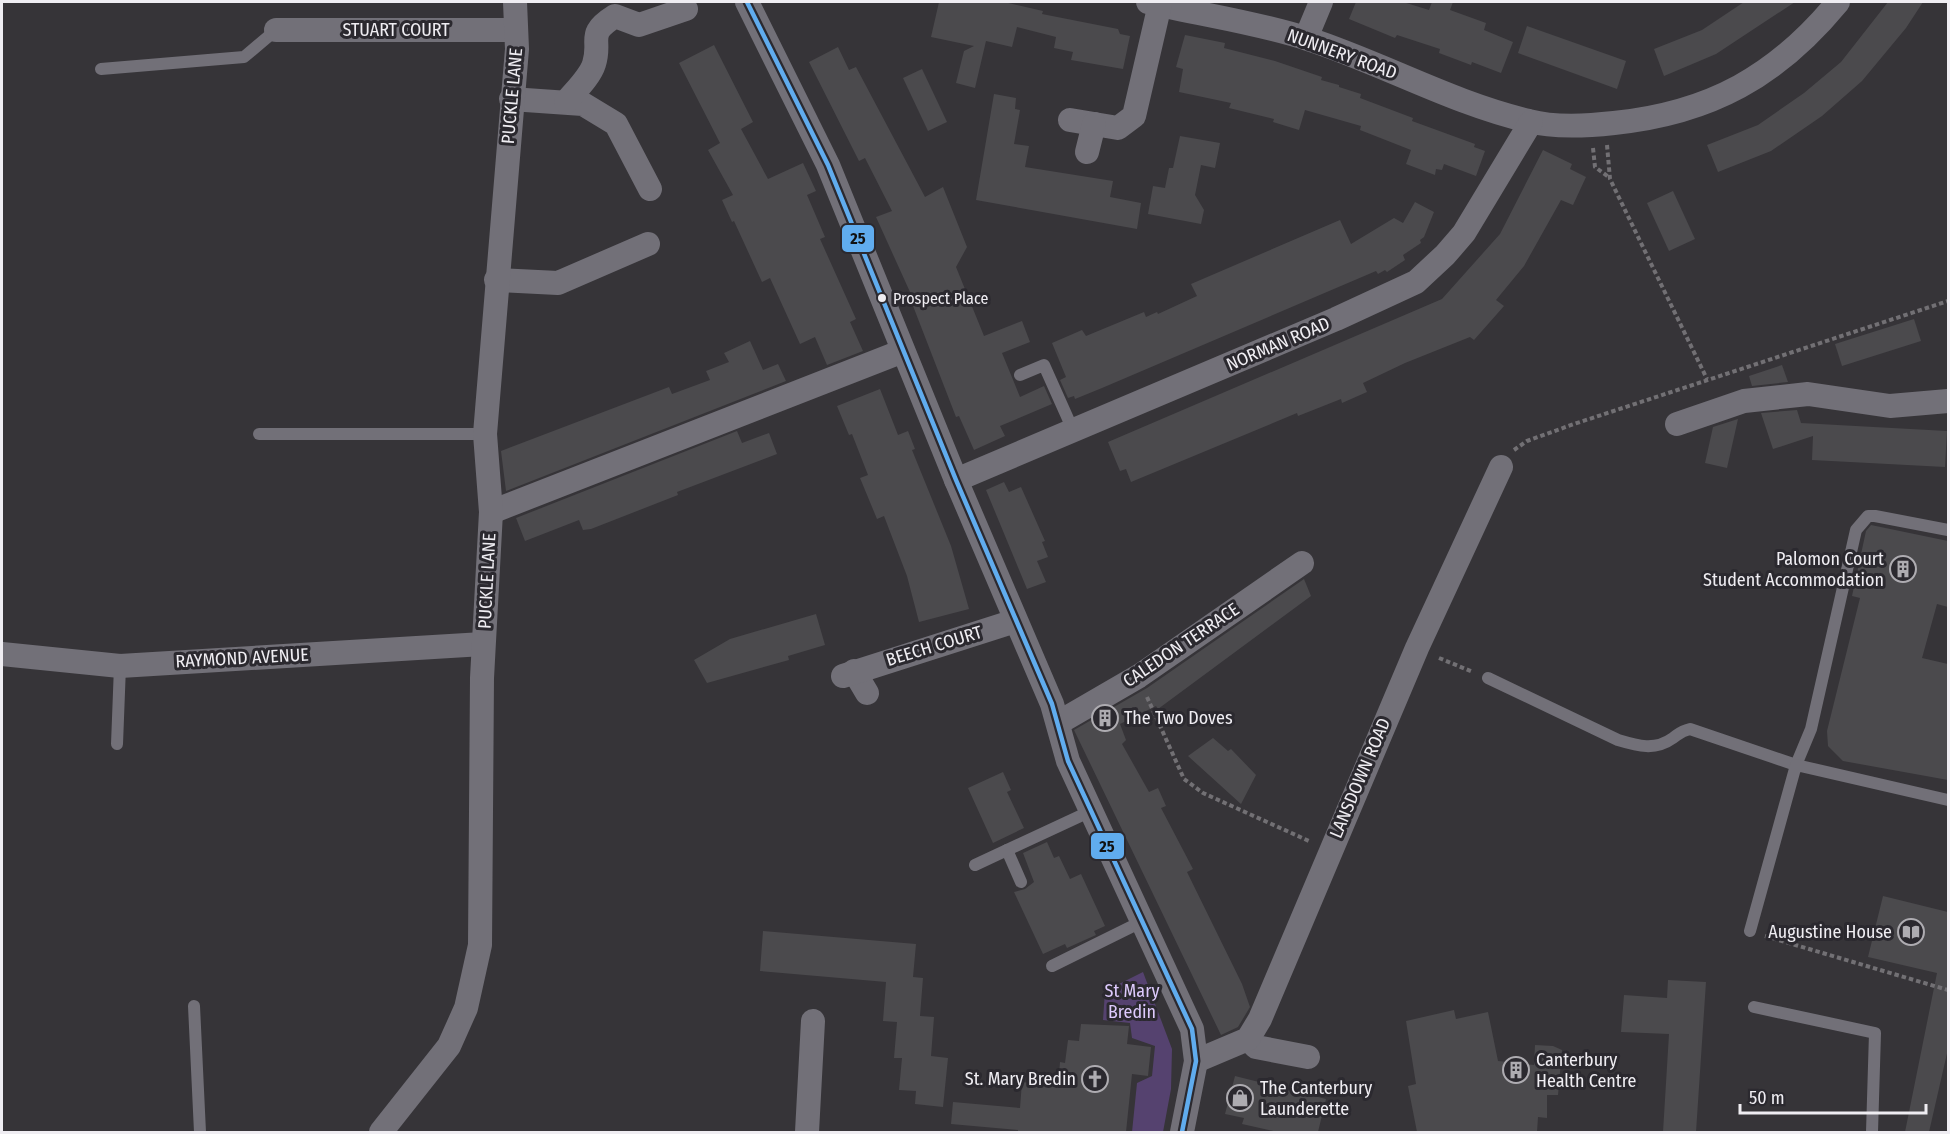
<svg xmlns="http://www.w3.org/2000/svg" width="1950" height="1134" font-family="'Fira Sans Condensed',sans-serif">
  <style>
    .green { fill: #55426f }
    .building { fill: #4b4a4d }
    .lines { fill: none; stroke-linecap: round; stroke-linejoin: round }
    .path { stroke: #727074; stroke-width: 4; stroke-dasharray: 4.5 3; stroke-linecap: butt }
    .lane { stroke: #727078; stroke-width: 12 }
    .street { stroke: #727078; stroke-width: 24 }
    .bus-1-casing { stroke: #2b292f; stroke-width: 9 }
    .bus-1 { stroke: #60acee; stroke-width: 4.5 }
    .bus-dot { fill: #efedf2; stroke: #2b292f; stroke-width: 2 }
    .labels { text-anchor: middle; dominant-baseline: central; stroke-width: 6; stroke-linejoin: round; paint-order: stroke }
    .bus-label { font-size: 16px; fill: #efedf2; stroke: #2b292f; text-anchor: start }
    .street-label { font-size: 18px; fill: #efedf2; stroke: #2b292f }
    .poi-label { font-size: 18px; fill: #efedf2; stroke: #2b292f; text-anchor: end }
    .park-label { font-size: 18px; fill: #ddcafc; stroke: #2b292f }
    .line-badge { stroke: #2b292f; stroke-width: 2 }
    .pale-badge-label { font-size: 16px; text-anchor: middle; font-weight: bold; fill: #111 }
  </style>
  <rect width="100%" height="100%" fill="#363438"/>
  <polygon class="green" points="1143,972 1172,1049 1171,1089 1163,1132 1132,1132 1137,1083 1152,1076 1155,1046 1132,1038 1130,1023 1103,1020 1105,991"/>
  <g class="building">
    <polygon points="939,2 1004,2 1043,11 1042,14 1118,29 1120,34 1130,36 1123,69 1071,60 1073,52 1054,48 1056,37 1017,27 1012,47 986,41 975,88 956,83 964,51 974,46 931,37"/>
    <polygon points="1356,2 1403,2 1429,10 1432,2 1453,2 1450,10 1486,23 1484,30 1513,42 1501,73 1472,62 1471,65 1439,53 1440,49 1397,35 1395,38 1349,19"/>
    <polygon points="1744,2 1795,2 1716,54 1664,76 1654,49 1702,30"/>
    <polygon points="1888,2 1923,2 1906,28 1862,81 1822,116 1771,151 1718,172 1707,145 1758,125 1804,93 1841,62"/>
    <polygon points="1527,26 1626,61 1617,89 1518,53"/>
    <polygon points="1185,35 1225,43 1224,48 1275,61 1322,77 1321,80 1339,85 1339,87 1361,94 1360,98 1413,118 1412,121 1475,144 1474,147 1485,151 1476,176 1444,164 1442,170 1436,169 1435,175 1406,164 1411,150 1360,130 1361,126 1305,110 1299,130 1273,122 1274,119 1229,108 1231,103 1179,92 1183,69 1176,67"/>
    <polygon points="714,45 753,122 741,129 768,179 803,163 816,191 807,195 825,237 820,239 856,319 850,322 863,351 827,365 815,337 800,344 770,278 762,282 734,221 732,222 722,200 733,195 708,150 720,143 679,63"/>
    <polygon points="838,47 849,70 856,67 925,197 943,187 967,247 956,267 984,336 1022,321 1030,342 1002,353 1020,397 1044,386 1052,404 1000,426 1005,436 974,450 959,416 956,417 908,293 910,292 876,217 892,211 865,158 859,161 809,62"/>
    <polygon points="922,69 947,122 928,131 903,78"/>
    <polygon points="994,94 1016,98 1015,109 1020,110 1014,144 1029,146 1025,167 1113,181 1110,197 1141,203 1137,229 976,200"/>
    <polygon points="1180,136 1220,143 1215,168 1201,165 1195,195 1204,210 1201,224 1148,214 1153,186 1165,188 1169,168 1173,168"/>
    <polygon points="1543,150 1572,164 1570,169 1586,177 1573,205 1561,200 1524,266 1496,300 1504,306 1474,340 1470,337 1405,363 1363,383 1367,392 1342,403 1341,399 1298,416 1297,413 1131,482 1126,469 1120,471 1108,442 1442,299 1500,234"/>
    <polygon points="1673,191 1695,239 1669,251 1647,203"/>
    <polygon points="1415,202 1434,212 1424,237 1420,240 1421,243 1403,255 1405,260 1387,272 1385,270 1378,274 1376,271 1102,388 1075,399 1074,396 1068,398 1060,380 1066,377 1052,343 1082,330 1086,336 1144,312 1146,317 1157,312 1158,314 1197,296 1191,284 1340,220 1351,244 1394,218 1403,223"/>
    <polygon points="1914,319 1921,341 1842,366 1835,344"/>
    <polygon points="750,341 763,370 778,364 786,381 506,491 501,451 669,387 672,394 710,380 706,371 729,362 724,353"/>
    <polygon points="1782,365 1788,382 1752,386 1749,376"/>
    <polygon points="880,389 898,435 908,431 915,449 912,450 951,546 969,609 919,622 907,576 884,516 877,519 860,478 868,475 852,434 849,435 837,406"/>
    <polygon points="1797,410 1801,423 1947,431 1945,467 1812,460 1813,436 1773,449 1761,413"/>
    <polygon points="1738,419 1727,468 1705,463 1713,427"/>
    <polygon points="737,431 742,443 769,433 777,454 677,492 678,495 591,529 583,530 579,520 525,541 516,518"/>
    <polygon points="1004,482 1009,492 1021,487 1045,541 1042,542 1048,557 1037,561 1046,582 1027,589 986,490"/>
    <polygon points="1871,525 1948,541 1948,607 1937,604 1922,658 1948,664 1948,780 1843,761 1828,746 1827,731 1860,598 1852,596 1866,531"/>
    <polygon points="1304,579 1311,596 1158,709 1156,706 1120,724 1126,740 1122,744 1149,792 1158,788 1166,806 1161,808 1193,869 1187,872 1242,984 1250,1007 1238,1027 1221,1035 1074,730 1147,688"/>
    <polygon points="816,614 825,645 788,656 789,660 707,683 694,660 730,639"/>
    <polygon points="1213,738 1228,751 1231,749 1256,775 1241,804 1188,756"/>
    <polygon points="1003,772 1011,790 1007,792 1024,828 993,843 968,788"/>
    <polygon points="1047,842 1054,858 1059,856 1070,879 1081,874 1105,926 1094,931 1096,935 1067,948 1065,944 1043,954 1014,892 1025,889 1034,882 1023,853"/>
    <polygon points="1883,896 1948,912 1948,1049 1929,1132 1905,1132 1937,973 1868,957"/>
    <polygon points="763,931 916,944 913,977 923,978 920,1016 934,1017 931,1056 948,1058 943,1107 915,1104 916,1091 899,1090 902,1058 894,1058 897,1022 883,1021 886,982 760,971"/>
    <polygon points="1668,980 1706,982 1696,1132 1663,1132 1669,1034 1621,1032 1624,995 1667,998"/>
    <polygon points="1454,1010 1456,1019 1488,1012 1498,1061 1534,1065 1535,1045 1553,1046 1562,1050 1558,1095 1547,1095 1547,1118 1538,1117 1537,1132 1417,1132 1408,1086 1416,1084 1406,1021"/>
    <polygon points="1081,1024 1129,1026 1127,1044 1151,1047 1148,1076 1132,1074 1126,1132 1018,1132 1018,1130 951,1124 953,1102 1020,1108 1022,1082 1058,1086 1060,1062 1065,1063 1068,1040 1079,1041"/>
    <polygon points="1235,1076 1326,1099 1318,1132 1278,1132 1242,1124 1244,1118 1225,1114"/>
  </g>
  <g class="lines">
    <g class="path">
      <polyline points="1607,145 1610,179 1707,379"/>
      <polyline points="1593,148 1595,167 1610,178"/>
      <polyline points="1514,450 1527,441 1574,424 1948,301"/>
      <polyline points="1439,658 1473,672"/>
      <polyline points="1147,697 1184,779 1203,793 1309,841"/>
      <polyline points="1765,936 1948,990"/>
    </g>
    <g class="lane">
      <polyline points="101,69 244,57 276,30"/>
      <polyline points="1020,375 1044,365 1073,430"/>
      <polyline points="259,434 485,434"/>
      <path d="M1488 678 1618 740C1638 746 1655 751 1673 738 1680 733 1681 731 1690 729L1796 765 1811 729 1856 530 1868 516H1875L1948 530"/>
      <polyline points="117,744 120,666"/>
      <polyline points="1007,850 1021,882"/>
      <polyline points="975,865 1091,811"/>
      <polyline points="1750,931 1796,765 1948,800"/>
      <polyline points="1052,966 1143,921"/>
      <polyline points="194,1006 200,1132"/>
      <polyline points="1754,1007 1875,1033 1872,1132"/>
    </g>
    <g class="street">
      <polyline points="747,2 828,165 956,480 1052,704 1068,761 1192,1029 1196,1061 1182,1132"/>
      <path d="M1148 2C1201 15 1256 22 1308 39 1382 63 1452 103 1529 121 1555 128 1587 126 1614 123 1711 113 1777 76 1838 2"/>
      <polyline points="276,30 516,30"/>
      <polyline points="1306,38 1321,2"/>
      <polyline points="511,99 583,104 616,124 650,189"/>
      <path d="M566 102C575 91 590 77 594 64 602 39 585 35 615 16L639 25 686 9"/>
      <polyline points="1070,120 1118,128 1134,116 1160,4"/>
      <polyline points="1087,152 1094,124"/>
      <polyline points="496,280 558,283 648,244"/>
      <polyline points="1677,424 1744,401 1808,394 1890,406 1948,401"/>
      <polyline points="956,480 1336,319 1416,282 1445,255 1464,233 1531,122"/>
      <polyline points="491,512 903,351"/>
      <polyline points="2,654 120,666 483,644"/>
      <polyline points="854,671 867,693"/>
      <polyline points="843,676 1015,621"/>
      <polyline points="1058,723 1139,676 1302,563"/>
      <polyline points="1248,1039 1256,1047 1308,1057"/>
      <polyline points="1196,1061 1248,1039 1260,1019 1417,648 1501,467"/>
      <polyline points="381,1132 449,1046 466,1008 480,945 482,678 491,512 485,434 517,49 515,2"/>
      <polyline points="807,1132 813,1021"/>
    </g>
    <defs>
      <polyline id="bus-1" points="747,2 828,165 956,480 1052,704 1068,761 1192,1029 1196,1061 1182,1132"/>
    </defs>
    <use href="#bus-1" class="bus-1-casing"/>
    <use href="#bus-1" class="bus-1"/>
  </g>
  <defs>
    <symbol id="building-ring" viewBox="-11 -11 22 22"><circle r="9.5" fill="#2b292f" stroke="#aeacb1" stroke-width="1.5"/><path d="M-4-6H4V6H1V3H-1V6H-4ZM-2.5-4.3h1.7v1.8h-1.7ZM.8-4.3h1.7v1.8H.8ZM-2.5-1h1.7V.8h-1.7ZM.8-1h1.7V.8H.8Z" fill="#aeacb1"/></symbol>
    <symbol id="library-ring" viewBox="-11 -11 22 22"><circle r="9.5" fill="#2b292f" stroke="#aeacb1" stroke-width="1.5"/><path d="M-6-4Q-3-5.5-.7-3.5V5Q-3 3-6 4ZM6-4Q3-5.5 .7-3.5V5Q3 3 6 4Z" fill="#aeacb1"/></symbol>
    <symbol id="church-ring" viewBox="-11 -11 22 22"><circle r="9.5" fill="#2b292f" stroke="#aeacb1" stroke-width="1.5"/><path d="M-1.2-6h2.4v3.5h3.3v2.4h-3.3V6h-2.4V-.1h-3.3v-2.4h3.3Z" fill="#aeacb1"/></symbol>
    <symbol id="shop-ring" viewBox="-11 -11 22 22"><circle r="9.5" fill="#2b292f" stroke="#aeacb1" stroke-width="1.5"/><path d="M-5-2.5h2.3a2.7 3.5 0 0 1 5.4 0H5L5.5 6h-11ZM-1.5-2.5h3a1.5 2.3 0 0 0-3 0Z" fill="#aeacb1"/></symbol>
  </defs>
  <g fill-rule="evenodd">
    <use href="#building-ring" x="1888" y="554" width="30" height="30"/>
    <use href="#building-ring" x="1090" y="703" width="30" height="30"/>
    <use href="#library-ring" x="1896" y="917" width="30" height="30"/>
    <use href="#building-ring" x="1501" y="1055" width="30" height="30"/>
    <use href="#church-ring" x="1080" y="1064" width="30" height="30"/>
    <use href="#shop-ring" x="1225" y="1083" width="30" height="30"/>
  </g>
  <circle class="bus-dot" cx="882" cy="298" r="5"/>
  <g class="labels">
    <g class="bus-label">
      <text x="893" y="298">Prospect Place</text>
    </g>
    <g class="street-label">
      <text x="396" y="30">STUART COURT</text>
      <text transform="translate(1342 54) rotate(20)">NUNNERY ROAD</text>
      <text transform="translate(512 96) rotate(-85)">PUCKLE LANE</text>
      <text transform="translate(1278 344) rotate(-23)">NORMAN ROAD</text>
      <text transform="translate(487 581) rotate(-87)">PUCKLE LANE</text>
      <text transform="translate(1181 645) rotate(-34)">CALEDON TERRACE</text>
      <text transform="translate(934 646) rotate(-17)">BEECH COURT</text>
      <text transform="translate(242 658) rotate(-3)">RAYMOND AVENUE</text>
      <text transform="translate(1360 778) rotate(-67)">LANSDOWN ROAD</text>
    </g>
    <g class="poi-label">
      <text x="1884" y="559">Palomon Court<tspan x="1884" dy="21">Student Accommodation</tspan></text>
      <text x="1124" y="718" text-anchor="start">The Two Doves</text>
      <text x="1892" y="932">Augustine House</text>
      <text x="1536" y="1060" text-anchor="start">Canterbury<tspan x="1536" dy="21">Health Centre</tspan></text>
      <text x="1076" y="1079">St. Mary Bredin</text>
      <text x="1260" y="1088" text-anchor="start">The Canterbury<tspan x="1260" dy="21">Launderette</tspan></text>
    </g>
    <g class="park-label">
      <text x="1132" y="991">St Mary<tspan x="1132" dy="21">Bredin</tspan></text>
    </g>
  </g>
  <g class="line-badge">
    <rect x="841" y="224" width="34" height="29" rx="6" fill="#60acee"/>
    <rect x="1090" y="832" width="35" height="28" rx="6" fill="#60acee"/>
  </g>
  <g class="pale-badge-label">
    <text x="858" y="244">25</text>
    <text x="1107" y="852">25</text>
  </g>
  <rect width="1950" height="1134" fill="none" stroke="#efedf2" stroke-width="6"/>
  <path d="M1740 1104v9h186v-9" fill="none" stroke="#efedf2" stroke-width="3"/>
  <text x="1749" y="1104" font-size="18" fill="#efedf2" stroke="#2b292f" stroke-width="4.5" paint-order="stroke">50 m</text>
</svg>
